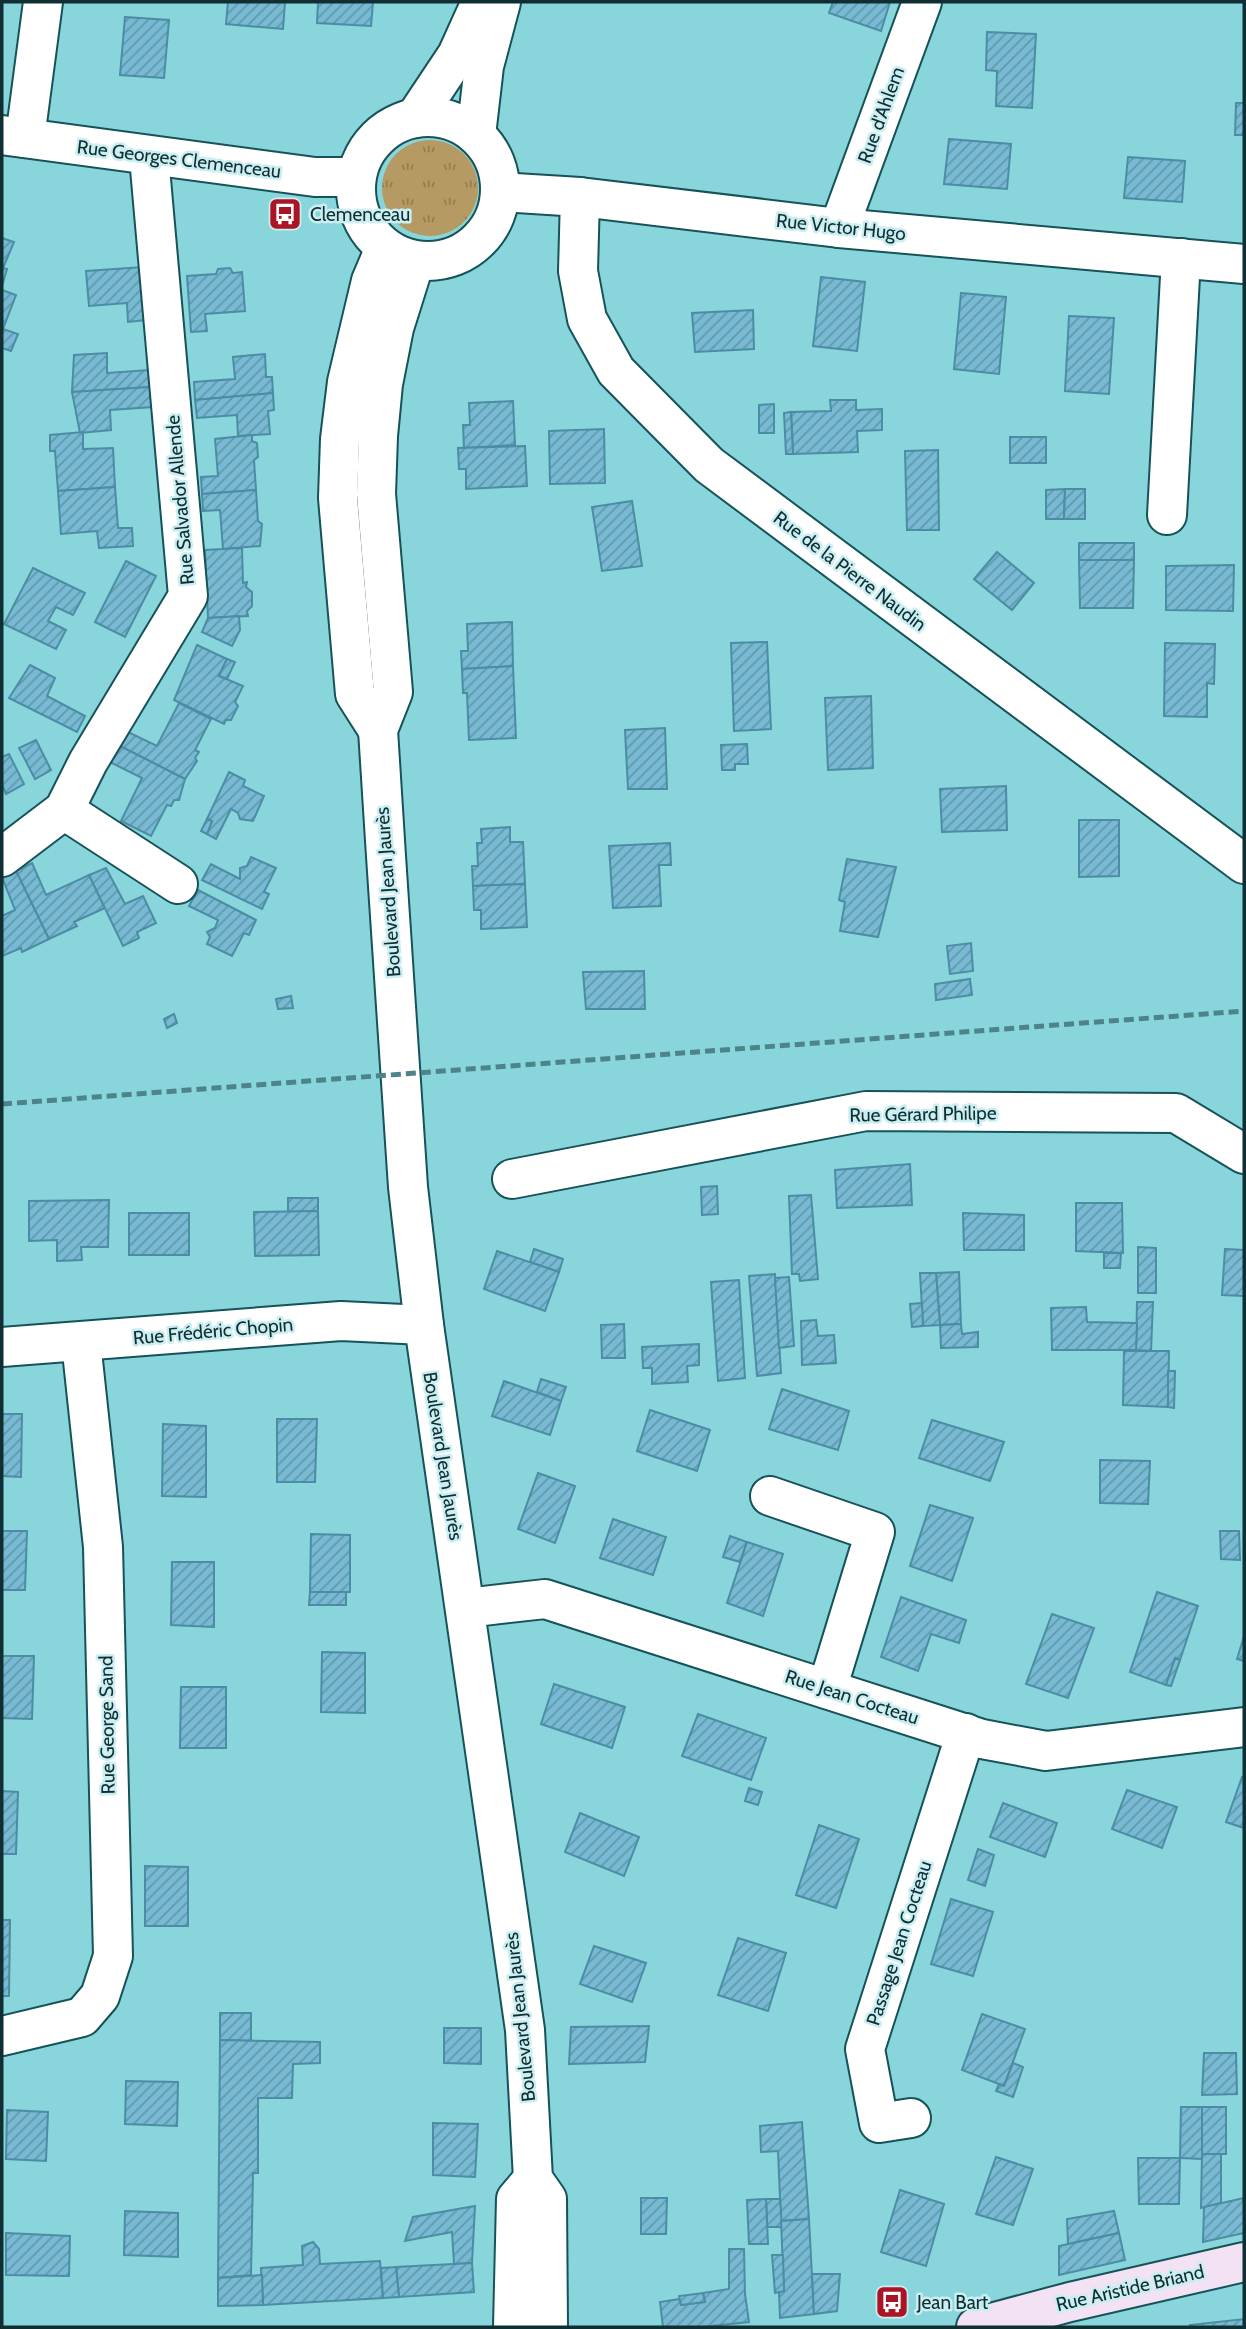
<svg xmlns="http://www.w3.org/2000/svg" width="1246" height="2329" font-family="Cabin,sans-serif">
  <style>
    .grass { fill: url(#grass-tufts) }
    .building { fill: url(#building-hatch); stroke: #4b8da4; stroke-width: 2 }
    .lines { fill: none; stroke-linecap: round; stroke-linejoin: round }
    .minor-casing { stroke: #155358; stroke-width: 42 }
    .tertiary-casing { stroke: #155358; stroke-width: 42 }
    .secondary-casing { stroke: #155358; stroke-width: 42 }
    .minor { stroke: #fff; stroke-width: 38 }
    .tertiary { stroke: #fff; stroke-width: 38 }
    .secondary { stroke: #f3e1f4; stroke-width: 38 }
    .rail { stroke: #4d8489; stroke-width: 5; stroke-dasharray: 10 5; stroke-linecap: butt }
    .labels { text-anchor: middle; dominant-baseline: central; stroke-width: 5; stroke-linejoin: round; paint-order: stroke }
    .street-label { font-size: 19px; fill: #0f2f32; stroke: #caeef2 }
    .poi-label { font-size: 19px; fill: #0f2f32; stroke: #caeef2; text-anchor: start }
  </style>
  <defs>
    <pattern id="grass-tufts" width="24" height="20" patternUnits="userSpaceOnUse" patternTransform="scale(1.75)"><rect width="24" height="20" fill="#b59a64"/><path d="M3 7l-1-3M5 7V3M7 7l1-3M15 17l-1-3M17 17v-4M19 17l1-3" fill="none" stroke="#927e53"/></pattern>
    <pattern id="building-hatch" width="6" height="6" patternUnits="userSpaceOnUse" patternTransform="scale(1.75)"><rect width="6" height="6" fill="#78bad3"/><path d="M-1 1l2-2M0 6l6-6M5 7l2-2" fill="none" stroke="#6198ac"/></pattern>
  </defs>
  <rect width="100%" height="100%" fill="#88d5dc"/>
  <circle class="grass" cx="430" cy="188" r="48"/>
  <g class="building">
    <polygon points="228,2 285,2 283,29 226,24"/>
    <polygon points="318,2 373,2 371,26 317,23"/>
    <polygon points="833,2 890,2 881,31 829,13"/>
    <polygon points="125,17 169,20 164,78 120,75"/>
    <polygon points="987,32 1036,34 1032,108 996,106 997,71 986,70"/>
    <polygon points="1236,103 1244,103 1244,135 1235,135"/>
    <polygon points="949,139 1011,144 1007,189 944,184"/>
    <polygon points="1128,157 1185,161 1182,202 1124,198"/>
    <polygon points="2,238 14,242 3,268 7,269 2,286"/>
    <polygon points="143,267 146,320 128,322 127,303 89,306 86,271"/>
    <polygon points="230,268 233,273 242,272 245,311 205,314 207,331 191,332 187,276 216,274 218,269"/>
    <polygon points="821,277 865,282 857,351 813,346"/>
    <polygon points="2,290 16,295 3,329 18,334 11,351 2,348"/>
    <polygon points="961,293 1006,297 999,374 954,369"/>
    <polygon points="753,310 754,349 695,352 692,313"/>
    <polygon points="1069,316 1114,318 1109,394 1065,391"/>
    <polygon points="107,353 107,373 149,370 150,387 72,392 74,355"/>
    <polygon points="265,354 266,377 272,377 273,393 195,400 194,382 235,379 233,357"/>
    <polygon points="150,387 153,407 110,410 111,430 80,433 72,392"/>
    <polygon points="273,393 274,410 268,411 270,434 238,436 237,415 197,418 195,400"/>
    <polygon points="830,400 856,400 856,410 882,409 882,430 857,431 858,452 793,454 791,412 831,411"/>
    <polygon points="513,401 515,445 464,448 463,425 470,425 469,403"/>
    <polygon points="774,404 774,433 759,433 759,405"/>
    <polygon points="791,412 793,454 786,454 784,413"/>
    <polygon points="604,429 605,483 550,484 549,431"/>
    <polygon points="83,432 83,449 113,448 115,487 58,491 55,451 50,451 50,435"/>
    <polygon points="252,435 252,441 257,443 258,457 254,460 256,490 202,494 201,477 218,476 215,439"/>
    <rect x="1010" y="437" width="36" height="26"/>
    <polygon points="525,446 527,486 466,489 466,469 459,469 458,448"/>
    <polygon points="938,450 939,530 907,530 905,451"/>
    <polygon points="115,487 118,528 132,528 133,546 99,548 97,531 61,534 58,491"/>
    <polygon points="1065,489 1064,519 1046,519 1046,490"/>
    <polygon points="1065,489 1085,489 1085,519 1064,519"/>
    <polygon points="256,490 258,521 262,524 260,546 223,549 220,510 203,511 202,494"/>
    <polygon points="632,501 642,566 602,571 592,507"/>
    <rect x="1079" y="543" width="55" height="17"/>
    <polygon points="242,548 243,583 247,582 246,587 252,592 252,606 247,611 248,616 208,618 205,550"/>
    <polygon points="997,552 1034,583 1012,610 974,579"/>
    <polygon points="1079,560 1134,560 1133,608 1080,608"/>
    <polygon points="126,561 156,576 125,637 95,622"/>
    <polygon points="1234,565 1233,611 1166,610 1166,566"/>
    <polygon points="33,568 85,593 73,615 56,607 48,621 66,630 56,649 4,624"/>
    <polygon points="239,616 240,630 232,646 202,632 208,618"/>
    <polygon points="512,622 513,666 462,669 461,651 468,651 467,624"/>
    <polygon points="767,642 771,729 734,731 731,643"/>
    <polygon points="1165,643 1215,644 1214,684 1207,683 1207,717 1164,716"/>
    <polygon points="197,645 227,659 219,676 243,686 235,702 238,706 231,720 226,720 224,724 174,700"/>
    <polygon points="227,659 235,662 227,679 219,676"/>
    <polygon points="30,665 55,678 47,696 85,716 77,732 9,698"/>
    <polygon points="513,666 516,738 469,740 467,693 463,693 462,669"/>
    <polygon points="871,696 873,768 828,770 825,698"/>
    <polygon points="179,703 211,719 195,750 199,752 195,758 197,761 185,779 118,745 126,731 157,746"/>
    <polygon points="665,728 667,789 628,789 625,730"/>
    <polygon points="36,740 51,770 35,779 19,748"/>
    <polygon points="747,744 748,764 735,764 735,770 722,770 721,745"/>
    <polygon points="118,745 185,779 179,800 174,800 171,806 167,805 151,836 121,821 142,778 110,762"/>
    <polygon points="9,754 24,784 6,794 2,785 2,757"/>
    <polygon points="229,772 245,780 243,786 264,796 253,821 240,819 238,813 231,809 216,839 207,834 212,821 207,819"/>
    <polygon points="1006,786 1007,830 942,832 940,789"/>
    <polygon points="207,819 212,821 207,834 201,831"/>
    <polygon points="1079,820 1119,820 1119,876 1079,877"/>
    <polygon points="510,827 510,842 523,842 525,884 473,886 472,866 478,866 477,843 482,843 481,829"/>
    <polygon points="670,843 671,865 659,865 661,906 613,908 609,846"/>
    <polygon points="251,857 276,868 264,892 269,894 262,909 202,880 211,864 240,879 240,868 247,866"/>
    <polygon points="847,859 896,867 878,937 840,931 845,902 839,900"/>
    <polygon points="32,863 46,895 89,875 105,908 74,922 77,926 49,939 16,871"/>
    <polygon points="106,868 125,904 143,896 156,923 137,932 139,938 123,946 89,875"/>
    <polygon points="16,871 49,939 22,952 21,948 2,956 2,916 15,910 2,877"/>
    <polygon points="525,884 527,927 481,929 481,910 474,910 473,886"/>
    <polygon points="198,890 256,920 249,935 244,933 232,956 207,944 210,937 207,932 215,928 218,920 189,906"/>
    <polygon points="971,943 973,971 950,974 947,946"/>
    <polygon points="644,971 645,1009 586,1009 583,972"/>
    <polygon points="970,979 972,995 936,1000 935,984"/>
    <polygon points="291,996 293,1008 278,1009 276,999"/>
    <polygon points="174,1014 177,1023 167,1028 164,1019"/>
    <polygon points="910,1164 912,1205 837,1208 835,1170"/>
    <polygon points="717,1186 718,1214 702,1215 701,1187"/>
    <polygon points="811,1195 818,1279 800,1281 799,1274 792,1274 789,1196"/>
    <polygon points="288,1198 318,1198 318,1211 288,1212"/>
    <polygon points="109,1200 108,1247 81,1247 82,1260 57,1261 57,1240 29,1241 29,1201"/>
    <polygon points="1076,1203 1122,1203 1123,1253 1076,1251"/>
    <polygon points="318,1211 319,1255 255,1256 254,1212"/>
    <rect x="129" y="1213" width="60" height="42"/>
    <polygon points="963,1213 1024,1215 1024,1250 964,1250"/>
    <polygon points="1138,1247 1156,1248 1156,1293 1138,1293"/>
    <polygon points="534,1249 563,1259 559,1272 530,1262"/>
    <polygon points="1225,1249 1244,1250 1244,1296 1222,1295"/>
    <polygon points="497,1251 559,1272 545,1311 484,1289"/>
    <polygon points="1104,1253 1121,1253 1120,1268 1104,1268"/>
    <polygon points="959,1272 961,1324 940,1325 936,1273"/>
    <polygon points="920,1273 936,1273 940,1325 923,1326"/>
    <polygon points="775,1274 781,1373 757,1376 749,1276"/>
    <polygon points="789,1277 794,1346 779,1348 775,1278"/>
    <polygon points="739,1280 745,1378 718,1381 711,1282"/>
    <polygon points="1137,1302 1153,1302 1151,1351 1136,1350"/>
    <polygon points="922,1303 923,1326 912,1327 910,1304"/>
    <polygon points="1086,1307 1087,1322 1137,1323 1136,1350 1052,1350 1051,1308"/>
    <polygon points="816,1320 818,1336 834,1335 836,1363 802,1365 801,1321"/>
    <polygon points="624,1324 625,1358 602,1358 601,1325"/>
    <polygon points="961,1324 962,1334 978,1332 978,1347 941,1348 940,1325"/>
    <polygon points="699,1344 699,1365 687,1366 688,1382 652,1384 652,1368 643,1368 642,1347"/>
    <polygon points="1124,1351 1169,1351 1168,1407 1123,1405"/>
    <polygon points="1168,1371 1175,1371 1174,1408 1168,1407"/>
    <polygon points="541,1379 566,1387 561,1401 537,1392"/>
    <polygon points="504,1381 561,1401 550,1435 492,1416"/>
    <polygon points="782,1389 849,1411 838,1450 769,1429"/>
    <polygon points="650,1410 710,1430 697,1471 637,1451"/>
    <polygon points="2,1414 22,1414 21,1477 2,1476"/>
    <polygon points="277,1419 317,1419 315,1482 277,1482"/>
    <polygon points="932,1420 1004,1442 990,1481 919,1458"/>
    <polygon points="163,1424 206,1426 206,1497 162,1496"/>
    <polygon points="1100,1460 1150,1461 1148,1504 1100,1503"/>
    <polygon points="538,1473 575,1486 555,1543 518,1529"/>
    <polygon points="930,1505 973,1518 952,1581 910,1566"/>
    <polygon points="613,1519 666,1537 653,1575 600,1558"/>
    <polygon points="2,1531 27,1531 25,1590 2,1590"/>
    <polygon points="1220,1531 1239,1531 1240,1560 1221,1559"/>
    <polygon points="311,1534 350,1535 350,1592 310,1592"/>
    <polygon points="730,1536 747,1542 740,1562 723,1557"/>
    <polygon points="747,1542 783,1554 763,1616 727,1603"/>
    <polygon points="172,1562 214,1562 214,1627 171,1625"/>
    <polygon points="310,1592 346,1592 346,1605 309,1605"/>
    <polygon points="1157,1592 1198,1606 1180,1660 1175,1658 1166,1685 1130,1672"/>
    <polygon points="901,1597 966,1620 959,1643 931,1634 918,1671 881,1657"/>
    <polygon points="1052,1614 1094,1628 1068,1698 1026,1684"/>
    <polygon points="1244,1636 1244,1661 1237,1659"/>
    <polygon points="322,1652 365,1653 365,1713 321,1712"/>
    <polygon points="2,1656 34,1656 32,1719 2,1718"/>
    <polygon points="1175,1658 1180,1660 1171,1686 1166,1685"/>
    <polygon points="554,1684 625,1707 612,1748 541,1724"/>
    <polygon points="181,1687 226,1687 226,1748 180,1748"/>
    <polygon points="698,1714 766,1738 751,1780 682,1756"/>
    <polygon points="1242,1777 1244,1778 1244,1828 1226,1822"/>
    <polygon points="749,1788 762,1792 758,1805 745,1801"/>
    <polygon points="1127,1790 1177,1807 1162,1848 1112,1829"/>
    <polygon points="2,1791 18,1792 16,1854 2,1854"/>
    <polygon points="1003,1803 1057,1823 1045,1857 990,1837"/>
    <polygon points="580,1813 639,1837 624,1876 565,1852"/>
    <polygon points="819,1825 859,1839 836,1908 796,1895"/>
    <polygon points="978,1849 994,1855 985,1886 968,1880"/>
    <polygon points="145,1866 188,1867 188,1926 145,1926"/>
    <polygon points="951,1899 993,1912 973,1976 931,1964"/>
    <polygon points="2,1920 10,1920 9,1996 2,1996"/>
    <polygon points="738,1938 786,1953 768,2011 718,1995"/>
    <polygon points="594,1946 646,1963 632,2002 580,1984"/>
    <polygon points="220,2013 251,2013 251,2041 220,2040"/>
    <polygon points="982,2014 1025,2029 1004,2086 962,2070"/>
    <polygon points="649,2026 645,2062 569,2064 571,2027"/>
    <polygon points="444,2028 481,2028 481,2064 444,2063"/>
    <polygon points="220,2040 320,2042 320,2063 293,2064 292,2098 258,2098 258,2173 253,2173 251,2275 218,2278"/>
    <polygon points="1204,2053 1236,2053 1237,2094 1202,2095"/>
    <polygon points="1013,2063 1023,2067 1013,2097 996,2091 999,2084 1004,2086"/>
    <polygon points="126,2081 178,2082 177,2126 125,2124"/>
    <polygon points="1181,2107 1202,2107 1202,2159 1180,2158"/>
    <rect x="1202" y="2107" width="24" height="47"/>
    <polygon points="7,2110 48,2112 46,2161 6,2159"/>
    <polygon points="802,2122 809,2219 781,2221 778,2151 761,2152 760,2126"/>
    <polygon points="433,2123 478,2124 475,2177 433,2175"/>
    <polygon points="1202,2154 1221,2154 1221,2203 1201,2208"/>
    <polygon points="996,2157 1033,2169 1013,2225 976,2214"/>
    <polygon points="1138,2158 1180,2158 1179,2204 1139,2204"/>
    <polygon points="900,2190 944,2204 926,2266 881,2252"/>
    <polygon points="641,2198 667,2198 666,2234 641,2234"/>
    <polygon points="1244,2198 1244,2233 1203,2242 1204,2207"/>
    <polygon points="766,2199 780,2199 782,2227 767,2227"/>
    <polygon points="766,2199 768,2244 749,2244 747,2200"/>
    <polygon points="475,2206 472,2263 454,2264 452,2232 405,2241 413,2217"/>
    <polygon points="125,2211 178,2213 178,2257 124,2255"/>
    <polygon points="1114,2211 1119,2233 1068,2244 1067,2219"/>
    <polygon points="809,2219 814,2314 780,2318 779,2292 784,2291 781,2221"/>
    <polygon points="6,2233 70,2236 69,2276 6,2275"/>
    <polygon points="1119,2233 1125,2260 1059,2275 1059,2246"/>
    <polygon points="313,2242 319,2249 320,2264 380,2261 383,2298 263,2305 261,2268 303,2265 302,2246"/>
    <polygon points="729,2249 744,2249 745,2294 749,2322 702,2327 663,2327 660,2302 680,2299 681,2305 705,2302 703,2293 729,2289"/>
    <polygon points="772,2255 783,2255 784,2291 775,2293"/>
    <polygon points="472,2263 474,2292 399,2297 396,2267"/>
    <polygon points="396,2267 399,2297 383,2298 381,2268"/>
    <polygon points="812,2274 840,2274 837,2311 814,2314"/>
    <polygon points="262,2275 263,2305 218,2306 218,2278"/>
    <polygon points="703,2293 705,2302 681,2305 679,2296"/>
    <polygon points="1244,2319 1244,2327 1191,2327 1190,2325"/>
  </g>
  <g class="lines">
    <defs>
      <g id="minor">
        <polyline points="25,138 43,2"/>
        <polyline points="501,192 580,197 839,228 1244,264"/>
        <polyline points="580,197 578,271 587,319 616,371 709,465 1244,864"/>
        <polyline points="839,228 922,2"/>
        <polyline points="1167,515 1181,258"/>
        <polyline points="64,810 178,884"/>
        <polyline points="2,857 64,810 88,762 188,596 149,157"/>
        <polyline points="512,1179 866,1111 1176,1113 1244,1154"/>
        <polyline points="2,1347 341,1321 424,1325"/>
        <polyline points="770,1496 875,1532 827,1689"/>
        <polyline points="466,1608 545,1599 982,1739 1046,1751 1244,1727"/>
        <polyline points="2,2036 82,2017 100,1996 113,1956 103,1547 81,1342"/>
        <polyline points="911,2118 879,2123 865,2049 966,1733"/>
      </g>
      <g id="tertiary">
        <circle cx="428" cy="189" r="72"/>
        <polyline points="415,118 457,55 481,2"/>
        <polyline points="2,135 315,177 356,177"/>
        <polyline points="476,135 484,66 501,2"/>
        <polyline points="415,261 394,328 383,384 378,436 376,494 393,692 378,730 386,856 408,1187 424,1325 525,2030 533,2179 547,2199 548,2327"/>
        <polyline points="378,730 355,694 338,498 340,439 347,382 371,281 385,248"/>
        <polyline points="513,2327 516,2199 533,2179"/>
      </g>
      <polyline id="secondary" points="976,2327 1070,2302 1244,2262"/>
    </defs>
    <use href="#minor" class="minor-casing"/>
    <use href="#tertiary" class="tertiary-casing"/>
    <use href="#secondary" class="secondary-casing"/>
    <use href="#minor" class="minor"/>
    <use href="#tertiary" class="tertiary"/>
    <use href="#secondary" class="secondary"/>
    <polyline class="rail" points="2,1104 1244,1011"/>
  </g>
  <defs>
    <symbol id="bus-square" viewBox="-11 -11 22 22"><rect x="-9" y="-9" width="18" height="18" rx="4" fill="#aa1424" stroke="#caeef2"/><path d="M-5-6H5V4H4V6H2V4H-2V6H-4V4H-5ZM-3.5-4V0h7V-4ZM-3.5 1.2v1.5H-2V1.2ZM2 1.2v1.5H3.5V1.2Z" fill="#fff"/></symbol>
  </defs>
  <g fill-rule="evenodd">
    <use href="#bus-square" x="266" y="195" width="38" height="38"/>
    <use href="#bus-square" x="873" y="2283" width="38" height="38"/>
  </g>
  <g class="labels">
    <g class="street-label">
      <text transform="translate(881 115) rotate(-70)">Rue d'Ahlem</text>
      <text transform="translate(179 159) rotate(7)">Rue Georges Clemenceau</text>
      <text transform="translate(841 227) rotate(6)">Rue Victor Hugo</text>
      <text transform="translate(180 500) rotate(-95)">Rue Salvador Allende</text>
      <text transform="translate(850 571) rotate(37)">Rue de la Pierre Naudin</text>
      <text transform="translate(388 892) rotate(-94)">Boulevard Jean Jaurès</text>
      <text transform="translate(923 1114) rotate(-1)">Rue Gérard Philipe</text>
      <text transform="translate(213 1331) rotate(-5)">Rue Frédéric Chopin</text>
      <text transform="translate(443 1456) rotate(81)">Boulevard Jean Jaurès</text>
      <text transform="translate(852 1697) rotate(18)">Rue Jean Cocteau</text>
      <text transform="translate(107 1725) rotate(-91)">Rue George Sand</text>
      <text transform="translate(899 1943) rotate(-72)">Passage Jean Cocteau</text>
      <text transform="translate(520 2017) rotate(-96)">Boulevard Jean Jaurès</text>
      <text transform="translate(1130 2288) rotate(-13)">Rue Aristide Briand</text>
    </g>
    <g class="poi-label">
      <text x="310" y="214">Clemenceau</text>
      <text x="917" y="2302">Jean Bart</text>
    </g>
  </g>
  <rect width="1246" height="2329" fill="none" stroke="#0f2f32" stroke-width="7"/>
</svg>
